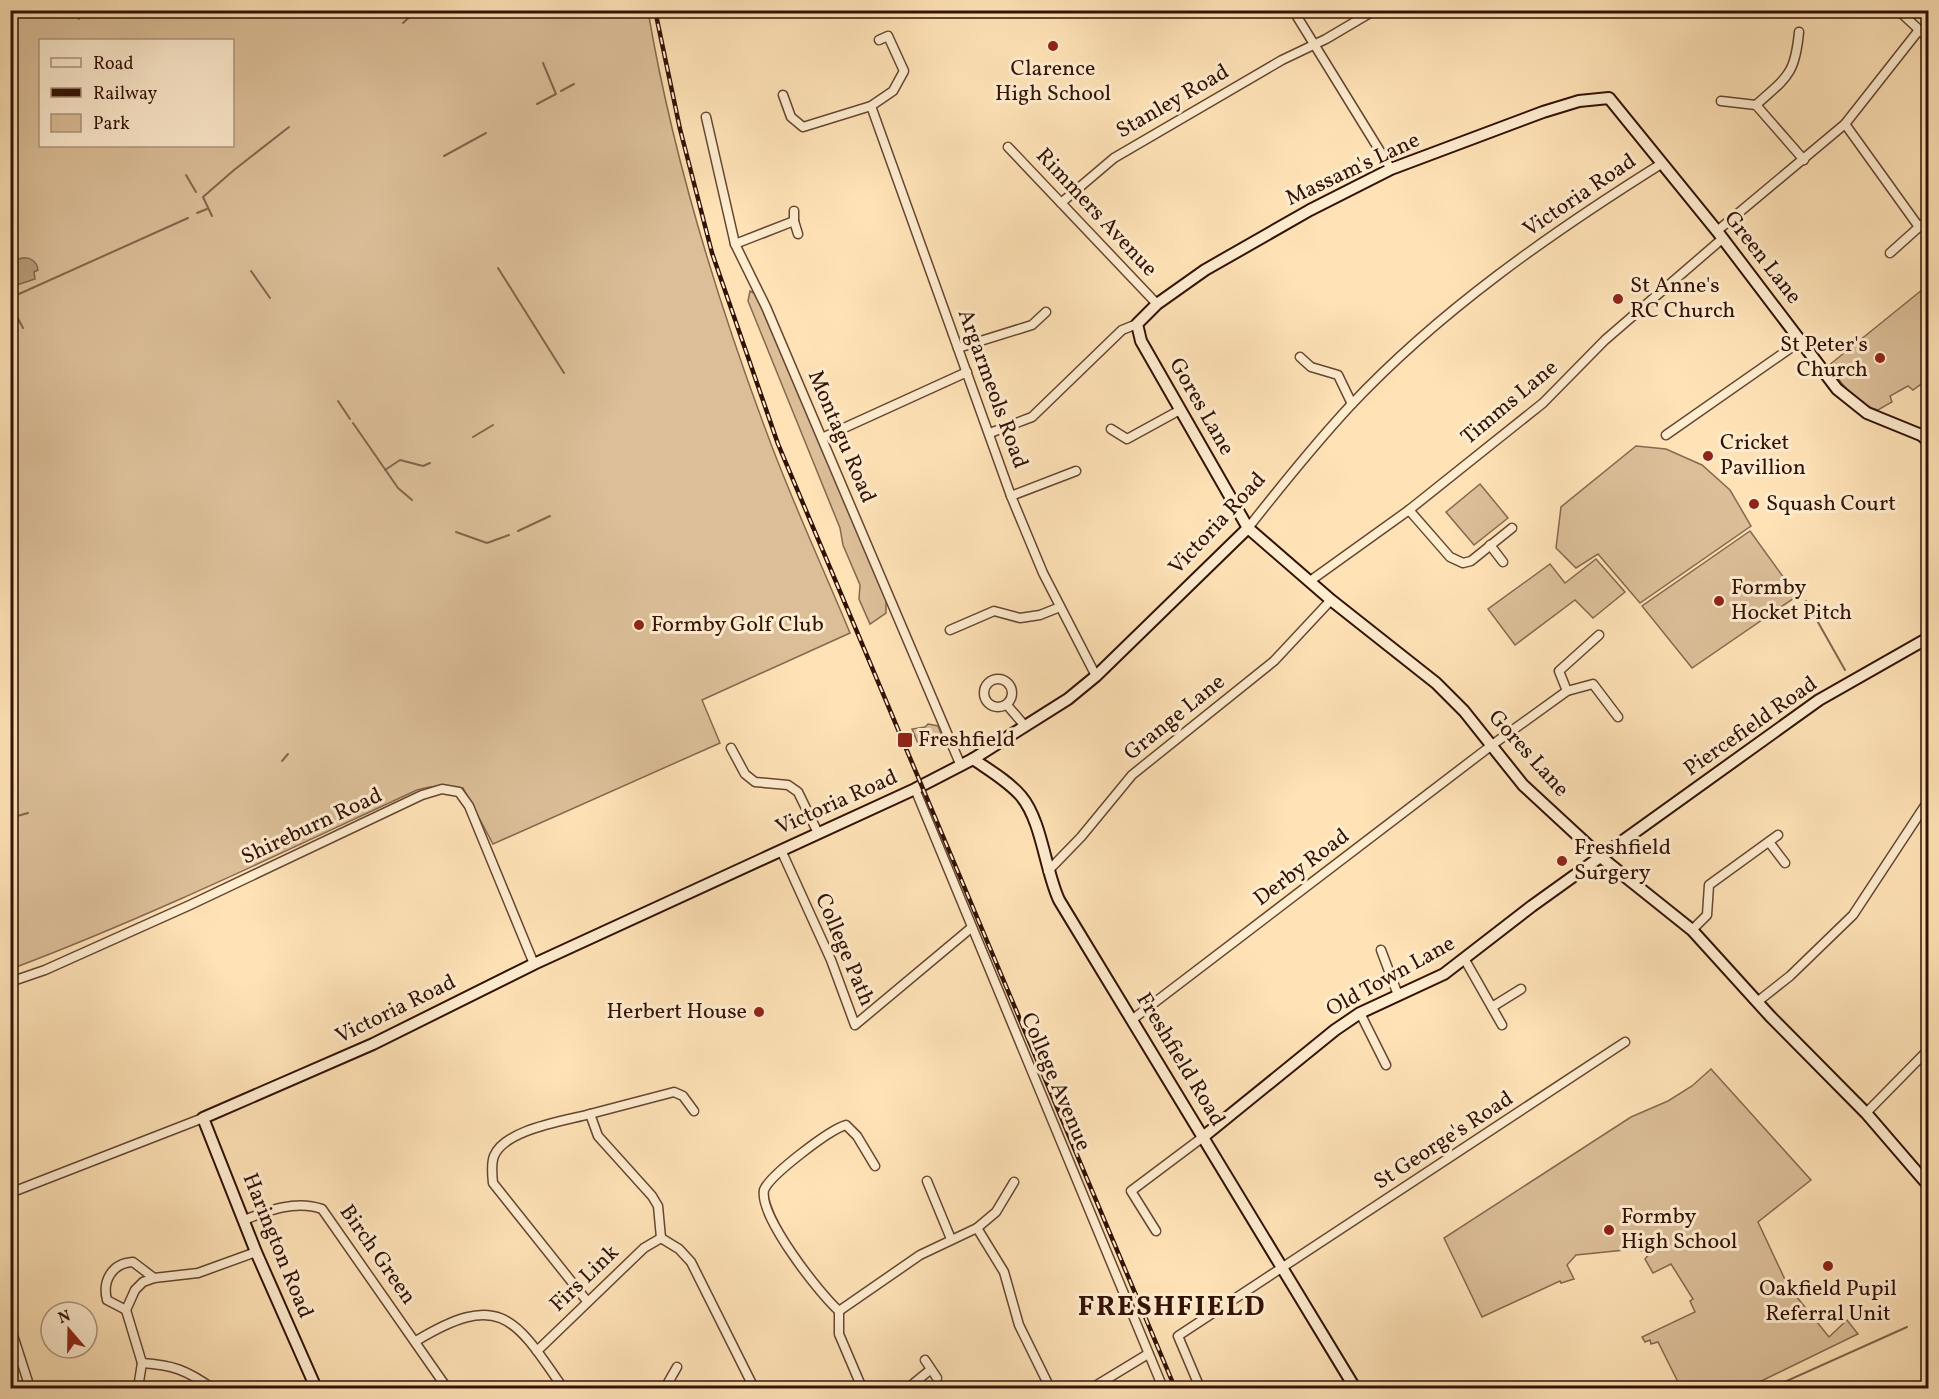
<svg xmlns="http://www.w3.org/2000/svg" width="1939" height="1399" font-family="Vollkorn,serif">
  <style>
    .green { fill: #dcbf99; stroke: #876850; stroke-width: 1.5; fill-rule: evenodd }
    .water { fill: #b99c7b; stroke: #83654c; stroke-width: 1.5 }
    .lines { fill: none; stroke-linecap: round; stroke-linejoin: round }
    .stream { stroke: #83654c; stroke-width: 2 }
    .street-casing { stroke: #654632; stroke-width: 11 }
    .secondary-casing { stroke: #321206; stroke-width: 14 }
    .street { stroke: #ffedd0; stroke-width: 8 }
    .secondary { stroke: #ffedd0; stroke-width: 10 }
    .rail-casing { stroke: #321206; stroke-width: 4.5 }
    .rail { stroke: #ffedd0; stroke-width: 2; stroke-dasharray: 7; stroke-linecap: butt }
    .poi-dot { fill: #8f2418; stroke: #ffedd0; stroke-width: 2 }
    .labels { text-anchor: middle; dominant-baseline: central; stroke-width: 6; stroke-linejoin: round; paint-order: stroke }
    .poi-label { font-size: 22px; fill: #321206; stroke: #ffedd0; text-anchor: start }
    .street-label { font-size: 22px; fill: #321206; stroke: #ffedd0 }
    .district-label { font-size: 28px; font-weight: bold; letter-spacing: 1.5px; fill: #321206; stroke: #ffedd0 }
  </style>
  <rect width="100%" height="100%" fill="#ffe3b7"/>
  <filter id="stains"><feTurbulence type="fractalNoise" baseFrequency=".00333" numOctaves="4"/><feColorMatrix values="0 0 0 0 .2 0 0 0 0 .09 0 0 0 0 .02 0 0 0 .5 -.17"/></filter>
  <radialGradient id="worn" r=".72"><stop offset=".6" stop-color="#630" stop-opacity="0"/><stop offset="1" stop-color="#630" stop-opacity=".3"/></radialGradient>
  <g class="green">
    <path d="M10 11H648C673 158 718 304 771 444 795 508 824 570 850 633L702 700 720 743 493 844 463 788C445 785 434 785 417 790 283 852 149 917 11 969ZM40 40H232V146H40Z"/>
    <path d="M1928 285V379L1913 390 1908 386 1890 396 1892 402 1878 410C1855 404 1843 384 1828 366Z"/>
    <polygon points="750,291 757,295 886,599 886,613 870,624 859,599 860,585 843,545 840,528 748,301"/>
    <polygon points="1636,446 1666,449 1702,465 1730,490 1751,526 1640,603 1598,554 1576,568 1556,548 1561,507"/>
    <polygon points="1480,484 1508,518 1474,545 1446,512"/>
    <polygon points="1750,531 1797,596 1692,668 1642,606"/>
    <polygon points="1596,559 1625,592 1593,618 1575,600 1515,645 1488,609 1550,564 1565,583"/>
    <polygon points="928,724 938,726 942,736 936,739 938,744 919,746 912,729 925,727"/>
    <polygon points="1711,1069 1811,1180 1758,1222 1788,1286 1829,1337 1847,1320 1858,1334 1747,1388 1681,1388 1658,1342 1651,1344 1650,1340 1645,1342 1642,1337 1695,1312 1690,1301 1693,1299 1671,1264 1653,1273 1645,1259 1650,1253 1635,1249 1576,1255 1567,1265 1574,1279 1561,1283 1560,1281 1482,1317 1444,1238 1631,1117 1668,1101 1692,1086"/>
  </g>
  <path class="water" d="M22 258C30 257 37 261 38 270L34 272 35 279 11 287V262Z"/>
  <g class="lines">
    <g class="stream">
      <polyline points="73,10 79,19"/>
      <polyline points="403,23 417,10"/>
      <polyline points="561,91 574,84"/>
      <polyline points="537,104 556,94 543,63"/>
      <polyline points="444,156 486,133"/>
      <polyline points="186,175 196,192"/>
      <polyline points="197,213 207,209"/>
      <polyline points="212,216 203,197 234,170 289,127"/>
      <polyline points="498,268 564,373"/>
      <polyline points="251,271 270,298"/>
      <polyline points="10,298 188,218"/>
      <polyline points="13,309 23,328"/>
      <polyline points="338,401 350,419"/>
      <polyline points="353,423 398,488 412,500"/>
      <polyline points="473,437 493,425"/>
      <polyline points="385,470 400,460 423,466 430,463"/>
      <polyline points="518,531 550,516"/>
      <polyline points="456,532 487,543 509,535"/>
      <polyline points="1806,601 1845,670"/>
      <polyline points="282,761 288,754"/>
      <polyline points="10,818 28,813"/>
      <polyline points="1771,1388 1907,1327"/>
    </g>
    <defs>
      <g id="street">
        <polyline points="1293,10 1391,169"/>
        <polyline points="1898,10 1928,38"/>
        <polyline points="783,95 791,117 803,127 871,106 893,91 904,71 888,36 879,40"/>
        <polyline points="1721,101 1756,105 1804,160"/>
        <path d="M1756 105C1787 77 1795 75 1799 32"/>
        <polyline points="871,106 1011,496 1043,573 1096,676"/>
        <polyline points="706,117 735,244 766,307 961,766"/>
        <polyline points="1845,124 1919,227 1928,220"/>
        <polyline points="1008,147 1157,304"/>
        <polyline points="1061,203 1114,158 1282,60 1326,39 1375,10"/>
        <polyline points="794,221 794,211"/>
        <polyline points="1717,231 1845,124 1919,30"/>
        <polyline points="735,244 794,221 798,234"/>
        <polyline points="1890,253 1919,227"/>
        <polyline points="958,348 1032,325 1046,312"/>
        <polyline points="1300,357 1311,367 1338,375 1352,404"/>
        <polyline points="1111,429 1127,439 1180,410"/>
        <polyline points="990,433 1032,417 1122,330 1137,324"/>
        <polyline points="1666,435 1802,340"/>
        <polyline points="1921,435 1928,429"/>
        <polyline points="822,438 967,372"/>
        <polyline points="1011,496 1076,471"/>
        <polyline points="1409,510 1450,557 1463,563 1471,561 1512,528"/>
        <path d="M1248 528C1281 486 1314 445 1350 406 1439 311 1551 233 1661 164"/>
        <polyline points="1490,545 1503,562"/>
        <polyline points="1310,581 1409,510 1543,403 1605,340 1722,239"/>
        <polyline points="950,630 994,611 1020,618 1040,615 1060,607"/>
        <circle cx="998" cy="693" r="14"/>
        <polyline points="1567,691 1559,671 1599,635"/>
        <polyline points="1007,705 1025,726"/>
        <polyline points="731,748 745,774 755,782 788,785 798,792 818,833"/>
        <polyline points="915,789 1163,1388"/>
        <polyline points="1769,842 1785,863"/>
        <polyline points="781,850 831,960 855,1025 971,928"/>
        <polyline points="1048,871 1081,837 1132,775 1274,661 1331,600"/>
        <polyline points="1692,930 1707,915 1709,885 1778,835"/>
        <polyline points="1381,950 1398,995"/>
        <polyline points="1465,960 1502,1025"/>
        <polyline points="10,982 45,970 190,905 422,795 442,789 459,792 469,806 534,964"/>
        <polyline points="1757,1002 1790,976 1853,915 1928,801"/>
        <polyline points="1492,1007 1521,989"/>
        <polyline points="1360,1013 1386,1065"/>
        <polyline points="1133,1019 1492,745 1567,691 1593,684 1618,717"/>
        <polyline points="1866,1113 1928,1050"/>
        <polyline points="590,1114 674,1092 683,1096 694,1111"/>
        <polyline points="927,1181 951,1239"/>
        <polyline points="10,1193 203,1118"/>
        <path d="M244 1220C269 1210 296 1200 322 1209L447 1388"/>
        <polyline points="977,1228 996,1212 1014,1182"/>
        <polyline points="1156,1231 1131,1191 1203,1137"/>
        <polyline points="661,1238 679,1249 691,1262 754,1388"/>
        <path d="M587 1301 493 1183C492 1174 491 1164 494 1156 505 1129 565 1121 590 1114L598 1136 652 1196 658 1206 661 1238"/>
        <path d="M126 1310 107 1300C102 1281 112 1263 133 1262L154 1278"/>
        <path d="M839 1311C818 1292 759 1216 764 1190 770 1175 829 1130 846 1125L857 1136 875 1166"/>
        <polyline points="10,1326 30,1388"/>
        <path d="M416 1341C500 1290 515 1318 563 1388"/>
        <polyline points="537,1351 644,1248 661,1238"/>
        <polyline points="925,1360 937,1378"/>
        <path d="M142 1363C173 1365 186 1370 212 1388"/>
        <polyline points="138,1388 142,1363 126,1310 135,1290 143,1282 154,1278 198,1273 256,1252"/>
        <polyline points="665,1388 677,1367"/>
        <polyline points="862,1388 839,1334 839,1311 920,1255 977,1228 1004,1272 1019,1325 1050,1388"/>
        <polyline points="908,1388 930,1370"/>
        <polyline points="1092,1388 1148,1354"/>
        <polyline points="1200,1388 1178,1336 1625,1042"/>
      </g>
      <g id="secondary">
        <polyline points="1928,441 1921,435 1867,413 1837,389 1717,231 1609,98 1579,101 1543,112 1391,169 1310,210 1205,270 1157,304 1137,324 1141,341 1248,528 1331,600 1436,683 1464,711 1523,785 1602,858 1692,930 1770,1016 1866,1113 1928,1185"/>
        <path d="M973 759C989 770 1008 781 1021 796 1042 821 1045 870 1059 900L1355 1388"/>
        <polyline points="1203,1137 1335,1030 1360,1013 1444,974 1532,906 1819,700 1928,638"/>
        <polyline points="316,1388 256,1252 203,1118 373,1044 534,964 915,789 973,759 1068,699 1096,676 1248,528"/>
      </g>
    </defs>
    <use href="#street" class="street-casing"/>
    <use href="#secondary" class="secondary-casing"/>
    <use href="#street" class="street"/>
    <use href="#secondary" class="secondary"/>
    <defs>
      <polyline id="rail" points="655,10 680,129 712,253 778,444 1175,1388"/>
    </defs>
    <use href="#rail" class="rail-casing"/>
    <use href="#rail" class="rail"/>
  </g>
  <g class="poi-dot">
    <circle cx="1053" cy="46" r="6"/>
    <circle cx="1618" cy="299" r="6"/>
    <circle cx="1880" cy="358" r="6"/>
    <circle cx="1708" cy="456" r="6"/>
    <circle cx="1754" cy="504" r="6"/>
    <circle cx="1719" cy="601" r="6"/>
    <circle cx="639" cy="625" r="6"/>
    <rect x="897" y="732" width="16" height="16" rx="3"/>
    <circle cx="1562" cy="861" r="6"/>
    <circle cx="759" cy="1012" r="6"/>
    <circle cx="1609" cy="1230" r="6"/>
    <circle cx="1828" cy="1266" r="6"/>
  </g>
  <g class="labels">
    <g class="poi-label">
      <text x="1053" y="69" text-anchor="middle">Clarence<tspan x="1053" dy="25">High School</tspan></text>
      <text x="1630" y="286">St Anne's<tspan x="1630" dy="25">RC Church</tspan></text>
      <text x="1868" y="345" text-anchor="end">St Peter's<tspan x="1868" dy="25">Church</tspan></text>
      <text x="1720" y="443">Cricket<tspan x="1720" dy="25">Pavillion</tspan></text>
      <text x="1766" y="504">Squash Court</text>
      <text x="1731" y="588">Formby<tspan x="1731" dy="25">Hocket Pitch</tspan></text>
      <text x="651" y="625">Formby Golf Club</text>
      <text x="918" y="740">Freshfield</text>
      <text x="1574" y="848">Freshfield<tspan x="1574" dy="25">Surgery</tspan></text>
      <text x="747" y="1012" text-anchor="end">Herbert House</text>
      <text x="1621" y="1217">Formby<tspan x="1621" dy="25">High School</tspan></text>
      <text x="1828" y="1289" text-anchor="middle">Oakfield Pupil<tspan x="1828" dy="25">Referral Unit</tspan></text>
    </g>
    <g class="street-label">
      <text transform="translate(1173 102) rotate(-30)">Stanley Road</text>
      <text transform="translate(1353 170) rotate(-25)">Massam's Lane</text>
      <text transform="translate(1580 196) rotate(-34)">Victoria Road</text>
      <text transform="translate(1096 213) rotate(47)">Rimmers Avenue</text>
      <text transform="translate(1762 258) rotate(52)">Green Lane</text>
      <text transform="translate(992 389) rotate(70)">Argarmeols Road</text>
      <text transform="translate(1510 403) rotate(-40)">Timms Lane</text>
      <text transform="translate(1201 407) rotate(60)">Gores Lane</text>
      <text transform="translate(841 437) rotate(67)">Montagu Road</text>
      <text transform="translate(1218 524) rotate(-47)">Victoria Road</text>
      <text transform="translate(1175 718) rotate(-39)">Grange Lane</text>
      <text transform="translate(1751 727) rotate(-35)">Piercefield Road</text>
      <text transform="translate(1528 754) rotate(48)">Gores Lane</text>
      <text transform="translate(837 803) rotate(-24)">Victoria Road</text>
      <text transform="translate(312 827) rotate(-25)">Shireburn Road</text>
      <text transform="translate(1302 868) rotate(-37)">Derby Road</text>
      <text transform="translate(844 950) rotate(67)">College Path</text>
      <text transform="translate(1391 977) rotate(-29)">Old Town Lane</text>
      <text transform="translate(396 1010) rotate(-26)">Victoria Road</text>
      <text transform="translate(1180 1060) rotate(59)">Freshfield Road</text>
      <text transform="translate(1055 1082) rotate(67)">College Avenue</text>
      <text transform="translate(1444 1141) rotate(-33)">St George's Road</text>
      <text transform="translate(277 1246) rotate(68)">Harington Road</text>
      <text transform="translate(377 1255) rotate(55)">Birch Green</text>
      <text transform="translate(585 1279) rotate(-44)">Firs Link</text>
    </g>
    <g class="district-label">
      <text x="1172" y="1307">FRESHFIELD</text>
    </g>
  </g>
  <rect width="1939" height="1399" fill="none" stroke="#ffe3b7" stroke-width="36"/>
  <rect x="12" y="12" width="1915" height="1375" fill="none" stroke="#321206" stroke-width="3"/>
  <rect x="18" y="18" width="1903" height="1363" fill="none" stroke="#321206" stroke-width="1.5"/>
  <rect x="39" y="39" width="195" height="108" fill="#ffedd0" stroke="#ad957f" stroke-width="1.5"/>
  <rect x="51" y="58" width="30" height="9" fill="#ffedd0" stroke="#ad957f" stroke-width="1.5"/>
  <text x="93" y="69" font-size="18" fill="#321206">Road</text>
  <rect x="51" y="88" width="30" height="9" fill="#321206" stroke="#ad957f" stroke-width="1.5"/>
  <text x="93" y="99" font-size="18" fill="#321206">Railway</text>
  <rect x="51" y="114" width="30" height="18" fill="#dcbf99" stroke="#ad957f" stroke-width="1.5"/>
  <text x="93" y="129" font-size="18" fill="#321206">Park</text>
  <g transform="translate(69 1330) rotate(340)"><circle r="28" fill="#ffedd0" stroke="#ad957f" stroke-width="1.5"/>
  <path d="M0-4.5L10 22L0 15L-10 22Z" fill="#8f2418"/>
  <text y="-9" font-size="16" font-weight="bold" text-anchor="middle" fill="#321206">N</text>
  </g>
  <rect width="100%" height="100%" filter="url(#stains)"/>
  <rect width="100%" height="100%" fill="url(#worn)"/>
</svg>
